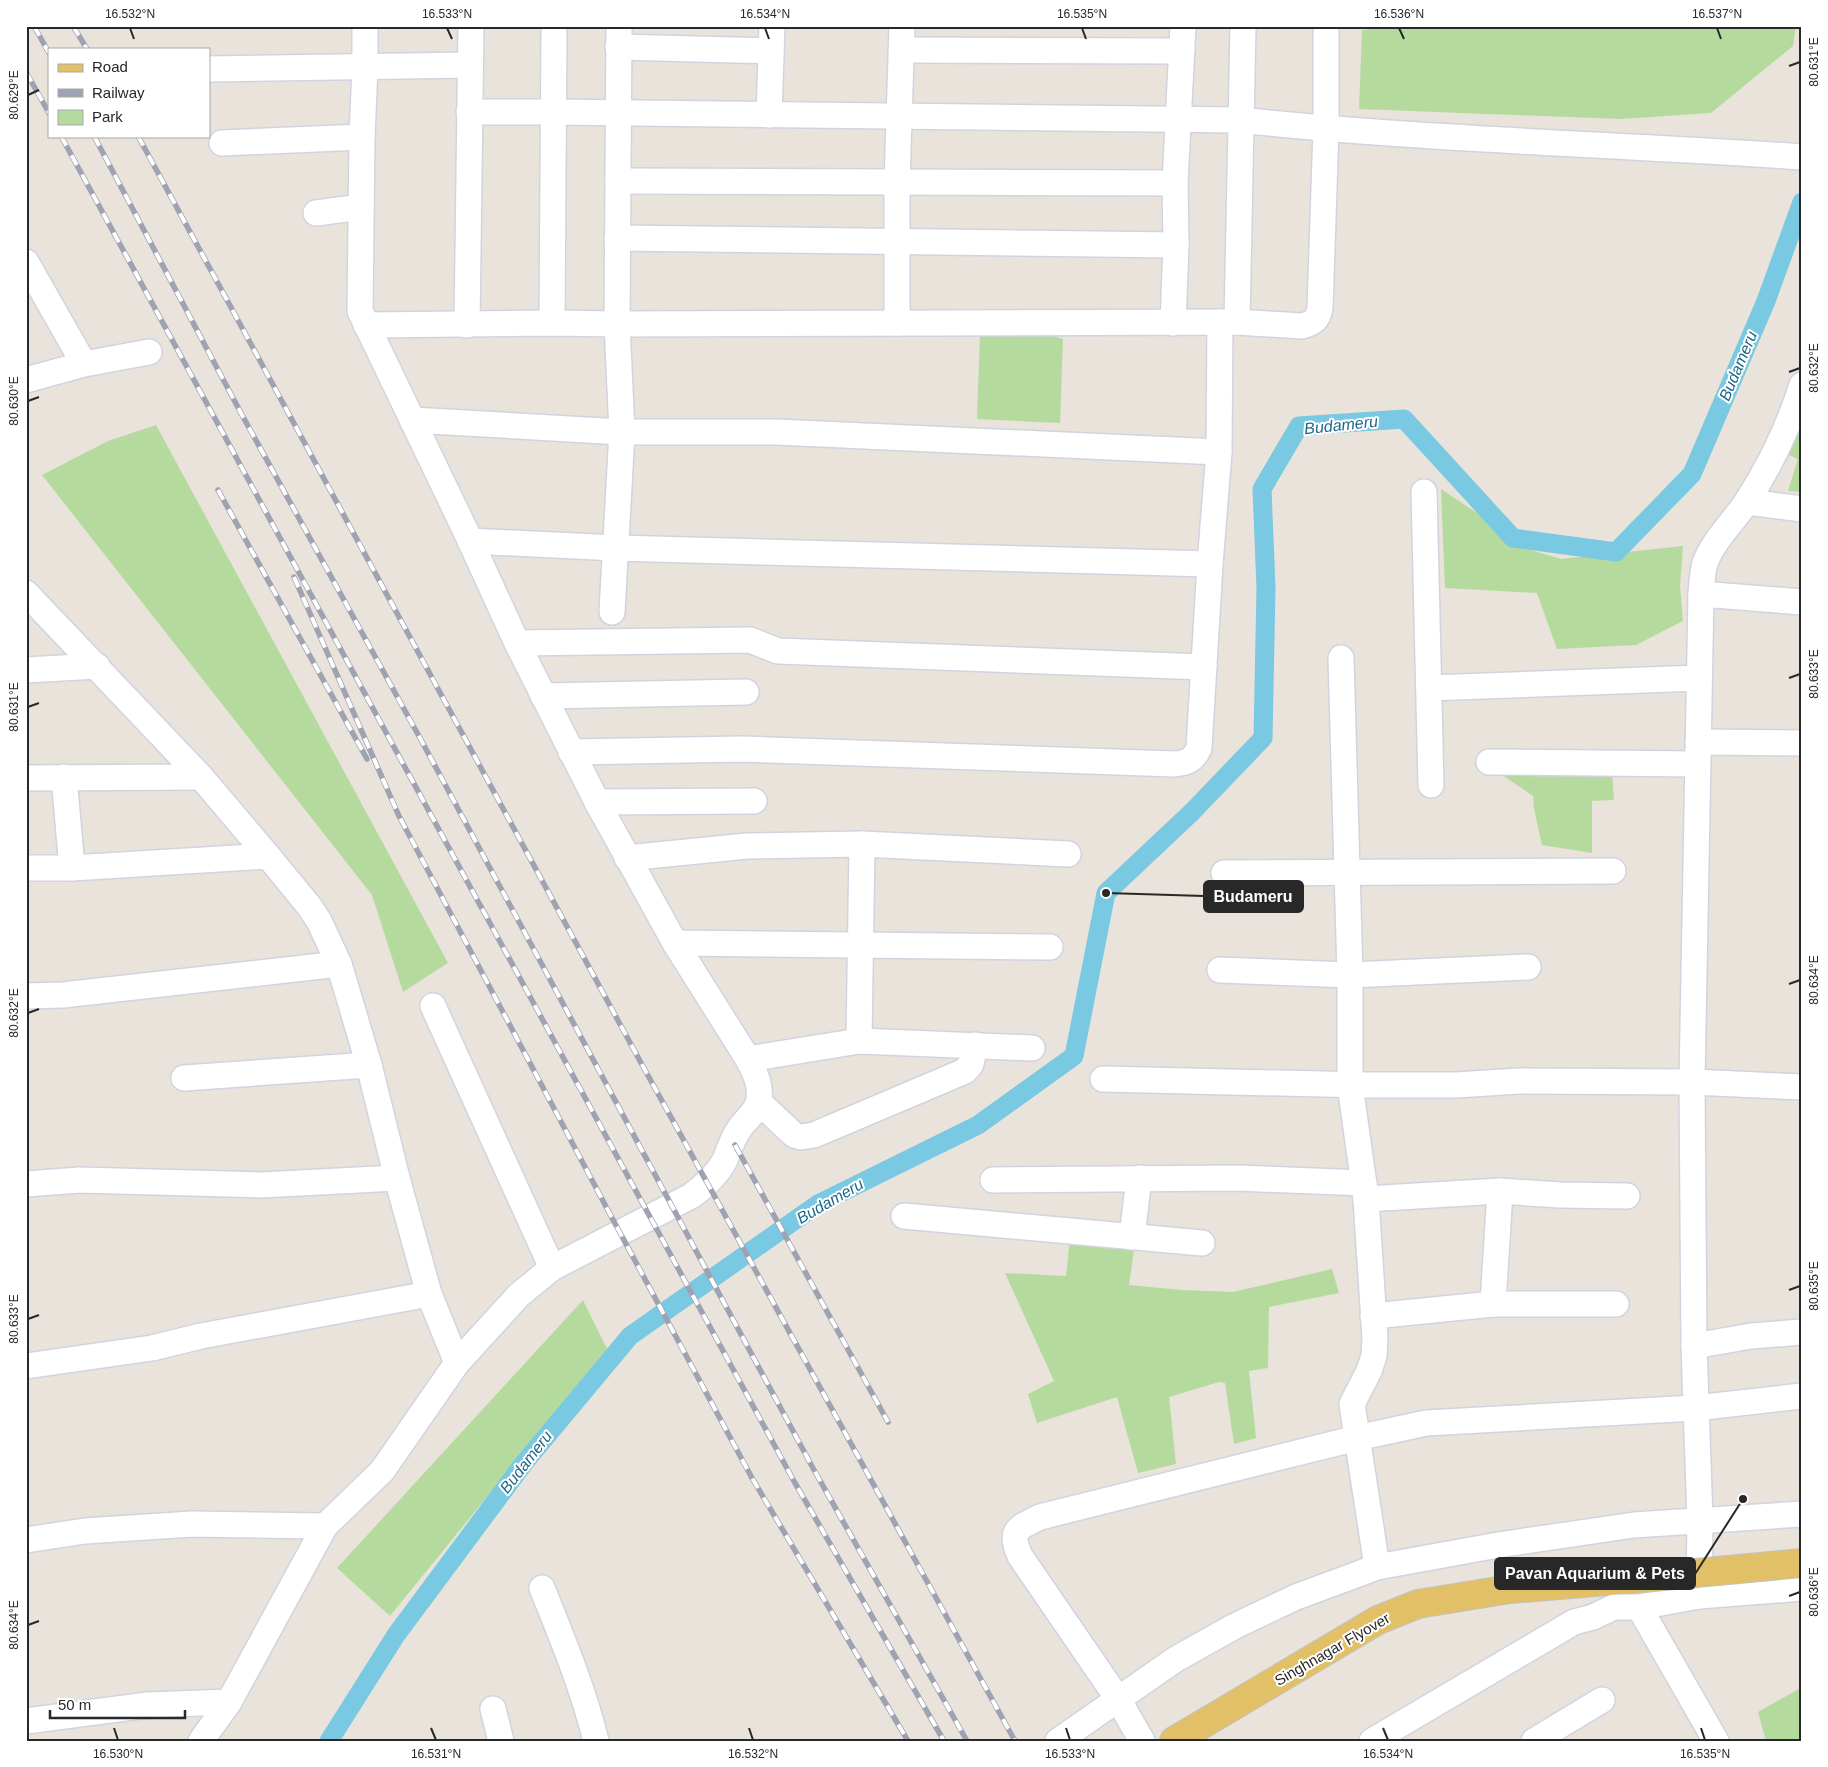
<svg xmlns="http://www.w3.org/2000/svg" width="1828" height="1767" font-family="Arial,sans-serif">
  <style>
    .green { fill: #b4db9d }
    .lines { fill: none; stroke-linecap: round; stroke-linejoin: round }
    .canal { stroke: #78c9e1; stroke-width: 19 }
    .minor-casing { stroke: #d1d4e0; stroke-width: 28 }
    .major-casing { stroke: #c3c3c3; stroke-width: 30 }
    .minor { stroke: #fff; stroke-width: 25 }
    .major { stroke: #e1c068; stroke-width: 28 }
    .rail-casing { stroke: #9fa2b1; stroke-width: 5.5 }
    .rail { stroke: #fff; stroke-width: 4; stroke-dasharray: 11; stroke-linecap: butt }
    .major-bridge-casing { stroke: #c3c3c3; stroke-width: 30; stroke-linecap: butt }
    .major-bridge { stroke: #e1c068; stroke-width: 28 }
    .ticks { fill: none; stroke: #282828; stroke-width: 2 }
    .labels { text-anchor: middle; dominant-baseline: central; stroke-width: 4; stroke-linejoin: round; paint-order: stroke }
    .street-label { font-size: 15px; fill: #282828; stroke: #fff }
    .water-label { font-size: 16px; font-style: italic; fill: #1b688a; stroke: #fff }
    .leader { fill: none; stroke: #282828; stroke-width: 2 }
    .callout-dot { fill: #282828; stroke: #fff; stroke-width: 2 }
    .callout { fill: #282828; stroke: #282828; stroke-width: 2 }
    .callout-label { font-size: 16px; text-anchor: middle; font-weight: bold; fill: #fff }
    .neatline { fill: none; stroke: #282828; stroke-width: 2 }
    .ticks-label { font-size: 12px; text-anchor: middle; fill: #282828 }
  </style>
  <rect width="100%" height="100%" fill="#e9e3db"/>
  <g class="green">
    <polygon points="1406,26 1796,26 1793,46 1711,113 1620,119 1359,109 1362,30"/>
    <polygon points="1043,333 1063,339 1060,423 977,419 980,334"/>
    <polygon points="1802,409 1802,492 1788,491 1798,459 1785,453"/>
    <polygon points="156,425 448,963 403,992 372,895 42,475 108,441"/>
    <polygon points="1441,489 1534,551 1561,559 1683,546 1680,586 1683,621 1636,645 1557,649 1537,593 1445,588"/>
    <polygon points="1495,770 1612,773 1614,800 1592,801 1592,853 1542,845 1534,809 1533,796"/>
    <polygon points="1070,1239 1135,1243 1129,1285 1182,1290 1233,1292 1332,1269 1339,1293 1269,1307 1268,1368 1249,1371 1256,1438 1234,1444 1225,1383 1219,1382 1169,1397 1176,1464 1138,1473 1117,1397 1037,1423 1028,1394 1054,1381 1005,1273 1066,1276"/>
    <polygon points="583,1300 607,1349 390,1616 337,1568"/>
    <polygon points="1802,1687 1802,1738 1797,1741 1766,1741 1758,1712"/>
  </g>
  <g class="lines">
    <polyline class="canal" points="329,1741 396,1635 524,1463 630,1336 818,1204 978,1125 1074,1056 1106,893 1192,812 1263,738 1266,588 1262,489 1299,426 1404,419 1513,538 1616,552 1692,474 1766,301 1802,202"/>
    <defs>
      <g id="minor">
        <polyline points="365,26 365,67 362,137 360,311 468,536 517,643 597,802 675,943 748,1059 859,1041 1032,1048"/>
        <polyline points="618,47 770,51"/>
        <polyline points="902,50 1182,51"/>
        <polyline points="209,69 470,65"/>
        <path d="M469 112H553L1240 120C1427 140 1615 144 1802 157"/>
        <polyline points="769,115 772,26"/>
        <polyline points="222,143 362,137"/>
        <polyline points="618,181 1175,183"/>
        <polyline points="316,213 361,207"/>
        <polyline points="617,238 1176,245"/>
        <polyline points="26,262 84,364"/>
        <polyline points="1237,322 1243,26"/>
        <polyline points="552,323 554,26"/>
        <polyline points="897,323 897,183 902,26"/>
        <polyline points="1173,323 1176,245 1175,183 1183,26"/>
        <path d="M366 325 552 323 617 324 1237 322 1302 326C1313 323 1318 320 1320 308L1326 129V26"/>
        <polyline points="467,325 471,26"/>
        <polyline points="26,380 84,364 149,352"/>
        <polyline points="412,420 622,432 777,432 1219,452"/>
        <polyline points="1424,492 1431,785"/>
        <polyline points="1747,502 1802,509"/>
        <polyline points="470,541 616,548 1210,564"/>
        <polyline points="26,593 201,777 268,856 309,906 319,921 339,964 369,1065 397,1178 429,1294"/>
        <polyline points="1701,594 1802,602"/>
        <polyline points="612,612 622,432 617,324 619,26"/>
        <polyline points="517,643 750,640 778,651 1204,667"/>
        <polyline points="1341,658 1350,975 1350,1085 1366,1199 1375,1338 1374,1356 1369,1371 1352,1404 1377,1567"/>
        <polyline points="26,670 97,666"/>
        <polyline points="1429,688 1699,678"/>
        <polyline points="543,696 746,692"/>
        <polyline points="1698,742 1802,743"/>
        <path d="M571 752 742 749 1174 764C1187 763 1194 760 1199 748L1210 564 1219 452 1220 322"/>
        <polyline points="1489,762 1697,764"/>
        <polyline points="64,777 72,868"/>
        <polyline points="26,778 201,777"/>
        <polyline points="597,802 754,801"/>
        <polyline points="862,844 1068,854"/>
        <polyline points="627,858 747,846 862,844 859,1041"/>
        <polyline points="26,868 72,868 268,856"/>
        <polyline points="1224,873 1613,871"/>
        <polyline points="675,943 1050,947"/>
        <polyline points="1220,970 1350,975 1528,967"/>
        <polyline points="26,996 63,995 339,964"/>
        <polyline points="433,1006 552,1268"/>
        <polyline points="184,1078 369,1065"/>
        <polyline points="1103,1079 1363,1085 1456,1085 1519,1081 1692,1082 1802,1087"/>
        <polyline points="759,1102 794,1135 801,1137 814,1135 965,1071 971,1064 975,1045"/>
        <polyline points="993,1180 1237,1178 1364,1183"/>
        <polyline points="26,1184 80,1180 261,1185 397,1178"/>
        <polyline points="1366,1199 1500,1191 1560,1195 1627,1196"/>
        <polyline points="904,1216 1202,1243"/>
        <polyline points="1132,1237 1139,1178"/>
        <polyline points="1493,1304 1500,1191"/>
        <polyline points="1373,1316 1493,1304 1616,1304"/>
        <polyline points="1694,1346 1751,1336 1802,1332"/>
        <polyline points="26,1366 152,1348 201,1336 429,1294 457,1363"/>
        <polyline points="26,1540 85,1531 192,1524 325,1526"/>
        <path d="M542 1588C562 1638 583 1688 596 1741"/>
        <path d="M1699 1596 1700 1520 1694 1346 1692 1082 1701 594C1702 584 1702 573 1705 563 1713 541 1733 522 1746 503 1770 466 1789 426 1802 385"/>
        <polyline points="1639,1607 1716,1741"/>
        <polyline points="493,1709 501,1741"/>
        <polyline points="26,1721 148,1705 229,1702"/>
        <path d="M201 1741 229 1702 325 1526 382 1471 457 1363 519 1295 552 1268 691 1196C705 1186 717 1175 725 1160 729 1150 732 1140 738 1131 744 1120 757 1113 759 1100 761 1084 755 1073 748 1059"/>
        <polyline points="1058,1741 1176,1659 1235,1626 1296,1597 1377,1567 1498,1545 1634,1525 1802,1514"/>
        <path d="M1142 1741 1118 1699 1020 1556C1008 1530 1018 1528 1040 1517L1357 1438 1426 1423 1695 1408 1802 1396"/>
        <polyline points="1372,1741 1574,1622 1593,1617 1614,1607 1639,1607 1699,1596 1802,1588"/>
        <polyline points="1534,1741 1602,1700"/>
      </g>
      <polyline id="major" points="1174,1741 1378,1620 1418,1604 1510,1589 1632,1579"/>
    </defs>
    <use href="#minor" class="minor-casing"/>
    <use href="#major" class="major-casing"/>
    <use href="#minor" class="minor"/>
    <use href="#major" class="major"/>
    <defs>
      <g id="rail">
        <polyline points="34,26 49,53"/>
        <polyline points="73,26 87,49"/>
        <polyline points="26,72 49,113"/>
        <polyline points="61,136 795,1483 944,1741"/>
        <polyline points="94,136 242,415 420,738 814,1470 967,1741"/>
        <polyline points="138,136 640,1061 1015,1741"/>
        <polyline points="218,490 367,759"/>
        <polyline points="294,577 399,816 611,1216 752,1478 908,1741"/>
        <polyline points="735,1145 888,1422"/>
      </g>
    </defs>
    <use href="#rail" class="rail-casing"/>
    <use href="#rail" class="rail"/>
    <defs>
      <polyline id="major-bridge" points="1632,1579 1802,1563"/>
    </defs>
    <use href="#major-bridge" class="major-bridge-casing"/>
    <use href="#major-bridge" class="major-bridge"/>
  </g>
  <path class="ticks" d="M130 28 134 39M447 28 452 39M765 28 769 39M1082 28 1086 39M1399 28 1404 39M1717 28 1721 39M1789 66 1800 62M28 95 39 90M1789 372 1800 368M28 401 39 397M1789 678 1800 674M28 707 39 703M1789 984 1800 980M28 1013 39 1009M1789 1290 1800 1286M28 1319 39 1315M1789 1596 1800 1592M28 1625 39 1621M114 1728 118 1740M431 1728 436 1740M749 1728 753 1740M1066 1728 1070 1740M1383 1728 1388 1740M1701 1728 1705 1740"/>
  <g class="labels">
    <g class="street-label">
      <text transform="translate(1332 1649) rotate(-30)">Singhnagar Flyover</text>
    </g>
    <g class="water-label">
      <text transform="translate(1738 366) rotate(-67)">Budameru</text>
      <text transform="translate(1341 425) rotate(-6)">Budameru</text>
      <text transform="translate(830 1201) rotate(-30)">Budameru</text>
      <text transform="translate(526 1462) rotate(-52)">Budameru</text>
    </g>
  </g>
  <path class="leader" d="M1106 893L1204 896M1743 1499L1695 1574"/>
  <g class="callout-dot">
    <circle cx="1106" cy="893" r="5"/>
    <circle cx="1743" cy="1499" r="5"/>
  </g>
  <g class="callout">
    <rect x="1204" y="881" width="99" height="31" rx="5"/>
    <rect x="1495" y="1558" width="200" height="31" rx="5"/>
  </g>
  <g class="callout-label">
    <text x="1253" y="902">Budameru</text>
    <text x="1595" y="1579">Pavan Aquarium &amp; Pets</text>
  </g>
  <rect width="1828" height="1767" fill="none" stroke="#ffffff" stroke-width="55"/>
  <rect x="48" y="48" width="162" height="90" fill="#ffffff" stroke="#a9a9a9"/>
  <rect x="58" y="64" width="25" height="8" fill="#e1c068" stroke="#a9a9a9"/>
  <text x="92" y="72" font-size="15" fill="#282828">Road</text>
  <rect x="58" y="89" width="25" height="8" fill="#9fa2b1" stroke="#a9a9a9"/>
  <text x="92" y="98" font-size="15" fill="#282828">Railway</text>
  <rect x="58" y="110" width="25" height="15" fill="#b4db9d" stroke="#a9a9a9"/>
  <text x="92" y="122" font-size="15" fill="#282828">Park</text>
  <path d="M50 1710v8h135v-8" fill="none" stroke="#282828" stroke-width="2.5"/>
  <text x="58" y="1710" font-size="15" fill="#282828" stroke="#ffffff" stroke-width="4" paint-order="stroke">50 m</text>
  <rect x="28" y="28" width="1772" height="1712" class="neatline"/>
  <g class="ticks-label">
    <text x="130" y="18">16.532°N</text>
    <text x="447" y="18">16.533°N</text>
    <text x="765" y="18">16.534°N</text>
    <text x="1082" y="18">16.535°N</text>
    <text x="1399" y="18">16.536°N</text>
    <text x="1717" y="18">16.537°N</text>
    <text transform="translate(1814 62) rotate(-90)" y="4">80.631°E</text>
    <text transform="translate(14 95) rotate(-90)" y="4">80.629°E</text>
    <text transform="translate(1814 368) rotate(-90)" y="4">80.632°E</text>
    <text transform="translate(14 401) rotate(-90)" y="4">80.630°E</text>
    <text transform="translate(1814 674) rotate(-90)" y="4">80.633°E</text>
    <text transform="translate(14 707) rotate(-90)" y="4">80.631°E</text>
    <text transform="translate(1814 980) rotate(-90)" y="4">80.634°E</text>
    <text transform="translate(14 1013) rotate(-90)" y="4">80.632°E</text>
    <text transform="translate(1814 1286) rotate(-90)" y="4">80.635°E</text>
    <text transform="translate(14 1319) rotate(-90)" y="4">80.633°E</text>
    <text transform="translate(1814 1592) rotate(-90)" y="4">80.636°E</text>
    <text transform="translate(14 1625) rotate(-90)" y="4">80.634°E</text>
    <text x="118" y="1758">16.530°N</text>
    <text x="436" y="1758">16.531°N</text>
    <text x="753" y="1758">16.532°N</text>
    <text x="1070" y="1758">16.533°N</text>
    <text x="1388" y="1758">16.534°N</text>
    <text x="1705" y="1758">16.535°N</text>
  </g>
</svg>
